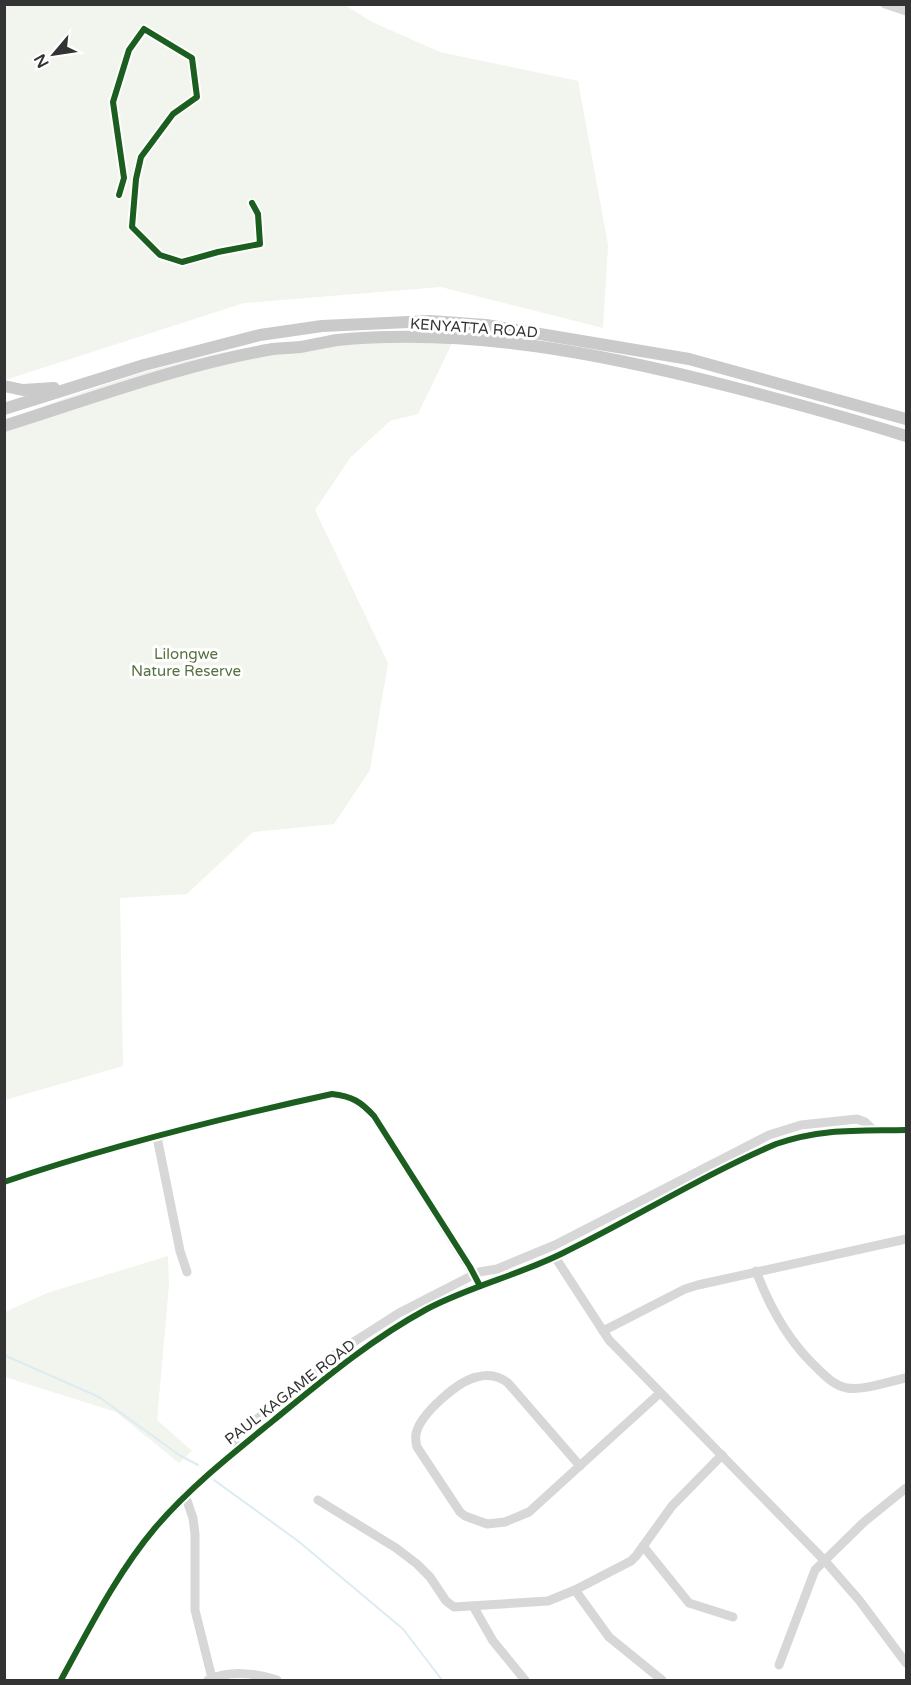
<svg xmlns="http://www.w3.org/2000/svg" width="911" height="1685" font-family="'Varela Round',sans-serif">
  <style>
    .green { fill: #f1f5ed }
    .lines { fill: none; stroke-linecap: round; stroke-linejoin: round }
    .stream { stroke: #ddebf3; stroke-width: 2 }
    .minor { stroke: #d7d7d7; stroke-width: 9 }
    .major { stroke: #cacaca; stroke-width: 12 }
    .cycleway-casing { stroke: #fff; stroke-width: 10 }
    .cycleway { stroke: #1b5e20; stroke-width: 6 }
    .labels { text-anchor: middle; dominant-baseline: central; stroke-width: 6; stroke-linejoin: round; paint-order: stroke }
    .street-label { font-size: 15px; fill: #333; stroke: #fff }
    .park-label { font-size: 15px; fill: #56703f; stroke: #fff }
  </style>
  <rect width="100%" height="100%" fill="#fff"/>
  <g class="green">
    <polygon points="4,5 345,5 372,22 440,52 578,81 608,245 603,328 441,287 244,303 5,380"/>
    <path d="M456 335 418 414 390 421 350 458 315 510 388 663 370 770 334 824 253 832 187 894 120 898 123 1066 5 1100V420C96 387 189 352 287 343 342 337 400 338 456 335Z"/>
    <polygon points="168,1256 169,1285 157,1420 192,1451 179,1463 116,1412 5,1377 5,1312 47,1293"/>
  </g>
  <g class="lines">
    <g class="stream">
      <polyline points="4,1355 99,1397 179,1455 198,1465"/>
      <polyline points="214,1480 298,1541 403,1629 442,1680"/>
    </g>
    <g class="minor">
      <polyline points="885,4 906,11"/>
      <polyline points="119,195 124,178 113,102 129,50 144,29 192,58 197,97 173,114 141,157 136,179 132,227 160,255 182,262 218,252 260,244 258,214 252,203"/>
      <polyline points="157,1137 180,1251 187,1272"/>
      <path d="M4 1182C112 1145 222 1118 332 1094 352 1096 361 1102 374 1116L476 1278"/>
      <polyline points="555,1257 609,1340 825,1561 859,1600 906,1663"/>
      <path d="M756 1271C770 1308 788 1341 817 1368 826 1377 835 1386 847 1388 863 1391 890 1381 906 1378"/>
      <polyline points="603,1331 685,1289 698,1285 906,1239"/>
      <polyline points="238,1449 235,1436 299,1386 338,1352 399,1313 479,1272 497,1269 555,1245 769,1135 801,1125 857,1119 865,1122 873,1130"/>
      <path d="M580 1466 508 1383C499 1376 488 1374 477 1377 458 1381 420 1414 416 1434 415 1439 416 1443 417 1447L460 1512 465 1516 487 1524 505 1522 529 1512 660 1393"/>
      <polyline points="185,1495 193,1518 195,1534 195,1610 212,1678"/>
      <polyline points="318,1500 396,1548 417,1564 430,1577 446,1601 454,1607 548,1601 575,1590 631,1561 636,1556 672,1506 722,1455"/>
      <polyline points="643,1546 689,1603 733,1617"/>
      <polyline points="575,1590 609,1637 662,1680"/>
      <polyline points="473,1606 493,1641 525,1680"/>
      <polyline points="779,1665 815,1570 864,1522 906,1488"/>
      <path d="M61 1680C89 1629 117 1573 155 1528 190 1487 232 1454 274 1420 324 1379 370 1340 427 1309 471 1286 519 1275 563 1253 635 1218 703 1175 776 1144 823 1128 859 1131 906 1130"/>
      <path d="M208 1680C229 1670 256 1673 277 1680"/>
    </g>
    <g class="major">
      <polyline points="4,386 23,390 54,388"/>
      <polyline points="4,409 144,365 260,335 322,326 430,321 486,325 689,359 906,419"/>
      <path d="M4 426C93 398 181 365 273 349 282 348 291 348 300 347 313 345 325 342 337 340 470 327 604 354 732 387 790 402 849 418 906 436"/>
    </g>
    <defs>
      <g id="cycleway">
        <polyline points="119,195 124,178 113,102 129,50 144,29 192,58 197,97 173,114 141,157 136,179 132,227 160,255 182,262 218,252 260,244 258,214 252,203"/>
        <path d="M4 1182C112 1145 222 1118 332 1094 352 1096 361 1102 374 1116L470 1267 480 1286"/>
        <path d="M61 1680C89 1629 117 1573 155 1528 190 1487 232 1454 274 1420 324 1379 370 1340 427 1309 471 1286 519 1275 563 1253 635 1218 703 1175 776 1144 823 1128 859 1131 906 1130"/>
      </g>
    </defs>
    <use href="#cycleway" class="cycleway-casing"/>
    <use href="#cycleway" class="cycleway"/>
  </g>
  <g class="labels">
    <g class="street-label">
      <text transform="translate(474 328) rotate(4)">KENYATTA ROAD</text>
      <text transform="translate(290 1392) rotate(-38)">PAUL KAGAME ROAD</text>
    </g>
    <g class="park-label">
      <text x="186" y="654">Lilongwe<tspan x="186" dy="17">Nature Reserve</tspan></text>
    </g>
  </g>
  <rect width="911" height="1685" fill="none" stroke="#333333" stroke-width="12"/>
  <g transform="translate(54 54) rotate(241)" stroke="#ffffff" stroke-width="4.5" paint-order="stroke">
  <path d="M0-4.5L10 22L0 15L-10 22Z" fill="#333333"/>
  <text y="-9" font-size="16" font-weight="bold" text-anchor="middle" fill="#333333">N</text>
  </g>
</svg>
